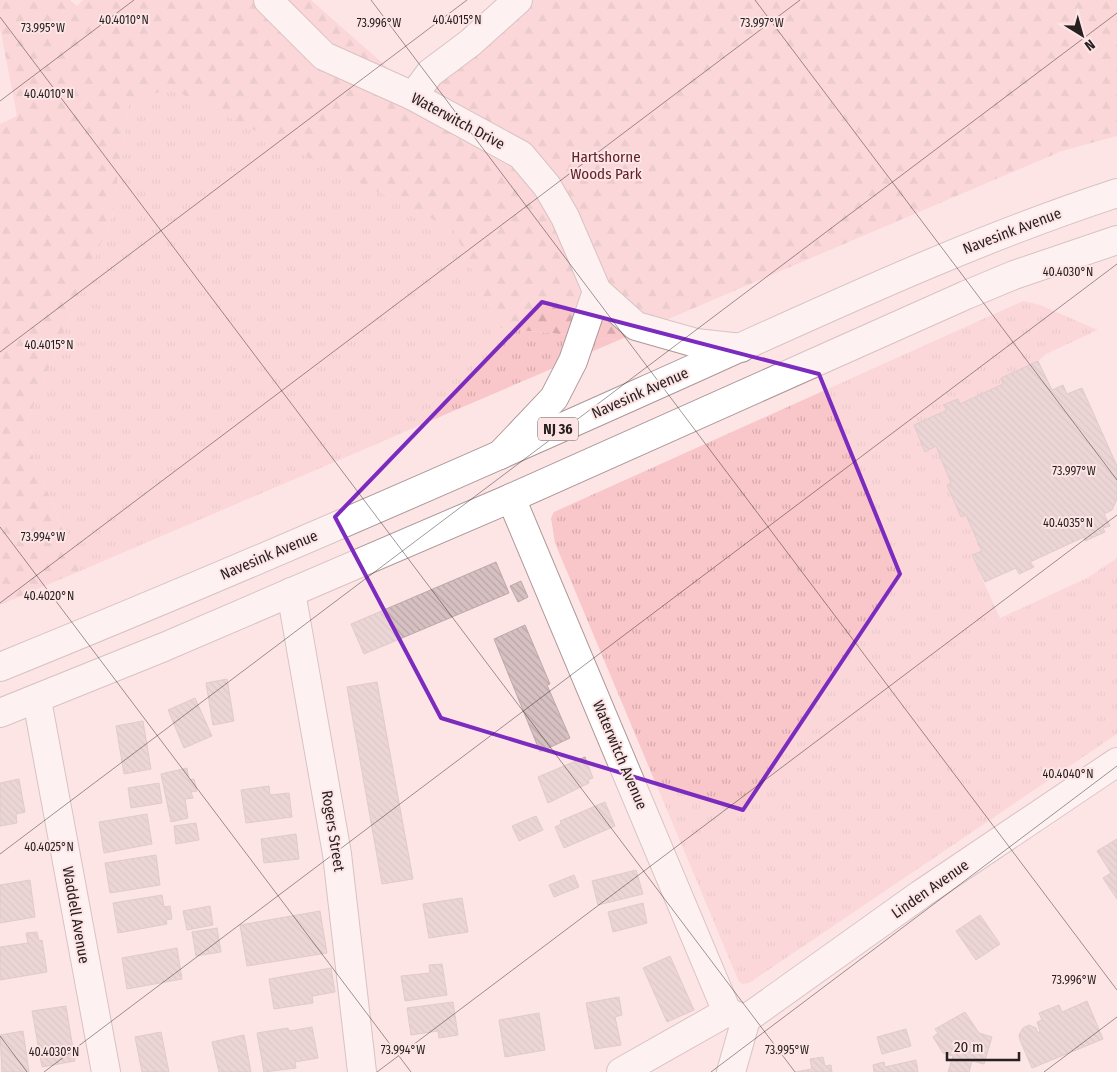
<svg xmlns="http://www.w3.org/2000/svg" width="1117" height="1072" font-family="'Fira Sans Condensed',sans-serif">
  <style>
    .forest { fill: url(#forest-firs) }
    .park { fill: url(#park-tufts) }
    .building { fill: url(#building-back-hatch); stroke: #bea8a9 }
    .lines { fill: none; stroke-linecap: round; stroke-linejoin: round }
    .minor-casing { stroke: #ad9798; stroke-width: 30 }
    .tertiary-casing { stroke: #ad9798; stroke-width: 30 }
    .trunk-casing { stroke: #ad9798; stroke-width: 30 }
    .minor { stroke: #fff; stroke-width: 28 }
    .tertiary { stroke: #fff; stroke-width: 28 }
    .trunk { stroke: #fff; stroke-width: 28 }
    .marked { fill: none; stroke: #7b2cbf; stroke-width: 4; stroke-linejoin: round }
    .ticks { fill: none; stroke: #282020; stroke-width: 1; stroke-opacity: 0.45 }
    .labels { text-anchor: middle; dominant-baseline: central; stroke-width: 4; stroke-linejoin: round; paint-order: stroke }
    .shield { fill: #fde5e6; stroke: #685b5b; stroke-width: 1 }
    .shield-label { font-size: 14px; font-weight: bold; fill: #282020 }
    .street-label { font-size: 15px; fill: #282020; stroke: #fde5e6 }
    .park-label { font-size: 15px; fill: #60212b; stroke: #fde5e6 }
    .ticks-label { font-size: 12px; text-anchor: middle; fill: #282020; stroke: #fde5e6; stroke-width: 4; stroke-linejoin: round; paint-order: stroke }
  </style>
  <defs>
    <pattern id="forest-firs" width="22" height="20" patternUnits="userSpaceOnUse" patternTransform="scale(1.25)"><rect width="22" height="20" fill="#f9c6c9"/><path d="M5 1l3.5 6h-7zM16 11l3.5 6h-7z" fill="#d5aaac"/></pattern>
    <pattern id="park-tufts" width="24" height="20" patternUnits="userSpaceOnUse" patternTransform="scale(1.25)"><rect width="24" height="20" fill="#f9c6c9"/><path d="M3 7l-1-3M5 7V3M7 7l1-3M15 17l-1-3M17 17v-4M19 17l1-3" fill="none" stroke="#d5aaac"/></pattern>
    <pattern id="building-back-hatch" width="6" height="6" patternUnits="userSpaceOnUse" patternTransform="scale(1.25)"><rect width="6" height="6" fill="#d7c0c1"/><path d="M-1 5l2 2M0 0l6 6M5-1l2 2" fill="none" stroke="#b9a5a6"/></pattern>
  </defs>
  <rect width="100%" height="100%" fill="#fde5e6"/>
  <polygon class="forest" points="0,0 70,0 77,6 83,0 311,0 405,83 510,0 1117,0 1117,136 1062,151 619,340 498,328 453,230 129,103 112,217 23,431 80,571 0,605 0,124 17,116 0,27"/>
  <g class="park">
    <polygon points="170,88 454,230 498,328 619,340 80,571 23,431 112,217 129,103"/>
    <polygon points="1023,301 1040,305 1098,330 1046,354 1038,361 1001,378 1003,384 960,404 958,399 944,405 947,410 914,425 925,452 936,446 951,483 947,485 961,517 966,515 982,551 972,556 1000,618 1087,578 1117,558 1117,734 749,983 743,984 739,982 555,543 551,518 554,512"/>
  </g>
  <g class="building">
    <polygon points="1038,361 1052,390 1063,385 1067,394 1082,388 1117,466 1117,499 1112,510 1104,514 1110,526 1103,528 1105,532 1085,541 1084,537 1030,562 1034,567 1019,574 1016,568 985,582 972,555 982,551 966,515 961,517 947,485 951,483 936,446 925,452 914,425 947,410 943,405 958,399 960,404 1003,384 1001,378"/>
    <polygon points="496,562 509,593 364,654 351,624"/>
    <polygon points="521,581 528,597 518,602 510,586"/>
    <polygon points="525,625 550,684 547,685 570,738 540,752 494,639"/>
    <polygon points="227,679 234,721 213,725 206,683"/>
    <polygon points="377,682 413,879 382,884 347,687"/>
    <polygon points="195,698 212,736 184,748 168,710"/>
    <polygon points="143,721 151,769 124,774 116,726"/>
    <polygon points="585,757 593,778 588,780 589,783 548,803 538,777"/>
    <polygon points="187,768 189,780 194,779 197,791 191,792 193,798 185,799 188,818 171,822 161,774"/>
    <polygon points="19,779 25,812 16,814 17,823 0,826 0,783"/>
    <polygon points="159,783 162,803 131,808 128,788"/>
    <polygon points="269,786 270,795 289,793 292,817 246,823 241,790"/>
    <polygon points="605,802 615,826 564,848 555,827 561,824 560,821"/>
    <polygon points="147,814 152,844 104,853 99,822"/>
    <polygon points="536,816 543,830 519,841 512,826"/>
    <polygon points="196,823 199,840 176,844 174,826"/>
    <polygon points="296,834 299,859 264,863 261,839"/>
    <polygon points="1117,839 1117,899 1103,878 1111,873 1097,851"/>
    <polygon points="156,855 160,885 110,893 105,863"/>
    <polygon points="636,870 643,894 598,905 592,881"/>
    <polygon points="574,875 579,887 554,897 549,885"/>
    <polygon points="30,880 35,917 0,923 0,885"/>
    <polygon points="162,895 164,907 170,906 172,919 166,920 167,924 118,933 113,903"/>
    <polygon points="462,898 468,932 429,938 423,904"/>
    <polygon points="643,903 647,923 613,932 608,912"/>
    <polygon points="210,906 213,925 187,930 183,911"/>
    <polygon points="320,911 327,953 247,966 240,925"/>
    <polygon points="980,915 1000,944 976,960 956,931"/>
    <polygon points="217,928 221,952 196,956 192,932"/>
    <polygon points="37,932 39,941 42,940 47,972 0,980 0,947 28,943 26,933"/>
    <polygon points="177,948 182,979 127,989 122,958"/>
    <polygon points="670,956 694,1010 667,1022 643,968"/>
    <polygon points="442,964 447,995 405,1001 401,976 430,973 429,965"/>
    <polygon points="331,968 335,992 312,996 313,1003 274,1009 269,979"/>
    <polygon points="619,997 622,1015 615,1017 621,1045 595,1049 586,1003"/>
    <polygon points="1087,1001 1103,1039 1032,1068 1020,1040 1019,1035 1023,1028 1029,1025 1036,1028 1038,1033 1040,1031 1037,1022 1042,1020 1039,1013 1059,1005 1062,1012"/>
    <polygon points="453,1002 458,1035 439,1038 438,1031 411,1035 407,1008"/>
    <polygon points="66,1006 75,1061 42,1067 32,1011"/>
    <polygon points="965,1012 979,1033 992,1037 984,1064 972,1061 969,1072 948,1072 953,1056 943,1053 933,1037 938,1033 935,1029"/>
    <polygon points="539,1013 545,1050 505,1057 499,1020"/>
    <polygon points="312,1027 318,1058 295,1062 296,1068 264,1072 257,1033 288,1028 289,1031"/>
    <polygon points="906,1029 911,1046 882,1054 877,1037"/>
    <polygon points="23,1031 29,1072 2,1072 0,1035"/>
    <polygon points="161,1032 169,1072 142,1072 135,1037"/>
    <polygon points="244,1035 251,1072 219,1072 212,1042"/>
    <polygon points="823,1057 825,1066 831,1065 832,1072 795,1072 812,1069 810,1059"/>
    <polygon points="916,1060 918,1072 874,1072 873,1065 884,1062 885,1067"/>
  </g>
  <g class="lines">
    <defs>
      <g id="minor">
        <polyline points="268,0 324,56 413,96 521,155 547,186 565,217 597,291 636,326 696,343 741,348"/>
        <polyline points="413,96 430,73 470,43 518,0"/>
        <polyline points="500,455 554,398 573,361 597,291"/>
        <polyline points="511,498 727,1012"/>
        <polyline points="291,592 337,854 362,1072"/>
        <polyline points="37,700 106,1072"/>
        <polyline points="621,1072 727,1012 745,1019"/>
      </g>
      <polyline id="tertiary" points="731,1072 746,1019 921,894 1117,762"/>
      <g id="trunk">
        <path d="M0 667C215 580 427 488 639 393 797 323 952 247 1117 193"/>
        <polyline points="0,713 164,647 511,498 966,295 1014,275 1117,240"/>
      </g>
    </defs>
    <use href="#minor" class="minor-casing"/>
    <use href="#tertiary" class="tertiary-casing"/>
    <use href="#trunk" class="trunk-casing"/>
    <use href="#minor" class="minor"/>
    <use href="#tertiary" class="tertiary"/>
    <use href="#trunk" class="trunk"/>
  </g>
  <path d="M0 0H1117V1072H0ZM542 302 819 374 900 574 743 810 441 718 335 517Z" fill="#fde5e6" fill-opacity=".55" fill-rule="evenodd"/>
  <path class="marked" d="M542 302 819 374 900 574 743 810 441 718 335 517Z"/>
  <path class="ticks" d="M371 0 1117 990M755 0 1117 480M0 17 795 1072M0 101 134 0M0 352 467 0M0 527 411 1072M0 603 800 0M0 854 1117 13M0 1036 27 1072M44 1072 1117 264M377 1072 1117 515M711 1072 1117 766M1044 1072 1117 1017"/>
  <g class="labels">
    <rect class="shield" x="538" y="417.5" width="40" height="23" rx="4"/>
    <g class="shield-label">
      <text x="558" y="429">NJ 36</text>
    </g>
    <g class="street-label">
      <text transform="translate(458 121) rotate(28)">Waterwitch Drive</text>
      <text transform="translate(1012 231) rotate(-21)">Navesink Avenue</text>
      <text transform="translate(640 393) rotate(-24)">Navesink Avenue</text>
      <text transform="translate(269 555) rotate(-23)">Navesink Avenue</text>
      <text transform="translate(620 755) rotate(67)">Waterwitch Avenue</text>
      <text transform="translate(333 831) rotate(81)">Rogers Street</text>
      <text transform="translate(930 889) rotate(-35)">Linden Avenue</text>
      <text transform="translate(76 915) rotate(80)">Waddell Avenue</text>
    </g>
    <g class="park-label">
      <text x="606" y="157">Hartshorne<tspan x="606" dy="17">Woods Park</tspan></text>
    </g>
  </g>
  <g class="ticks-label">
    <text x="124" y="24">40.4010°N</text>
    <text x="457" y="24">40.4015°N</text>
    <text x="379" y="27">73.996°W</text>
    <text x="762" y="27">73.997°W</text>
    <text x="43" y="32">73.995°W</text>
    <text x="49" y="98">40.4010°N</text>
    <text x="1068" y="276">40.4030°N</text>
    <text x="49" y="349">40.4015°N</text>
    <text x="1074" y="475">73.997°W</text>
    <text x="1068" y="527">40.4035°N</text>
    <text x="43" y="541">73.994°W</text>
    <text x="49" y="600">40.4020°N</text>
    <text x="1068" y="778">40.4040°N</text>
    <text x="49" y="851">40.4025°N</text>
    <text x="1074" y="984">73.996°W</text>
    <text x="403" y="1054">73.994°W</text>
    <text x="787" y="1054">73.995°W</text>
    <text x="54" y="1056">40.4030°N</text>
  </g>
  <g transform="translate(1082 35) rotate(143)" stroke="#fde5e6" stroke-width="4" paint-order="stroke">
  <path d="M0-4L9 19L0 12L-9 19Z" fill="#282020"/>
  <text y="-8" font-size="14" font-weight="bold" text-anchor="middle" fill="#282020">N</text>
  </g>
  <path d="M947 1052v8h72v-8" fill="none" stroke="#282020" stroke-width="2.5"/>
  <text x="954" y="1052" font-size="15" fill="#282020" stroke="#fde5e6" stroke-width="4" paint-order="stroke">20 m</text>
</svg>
